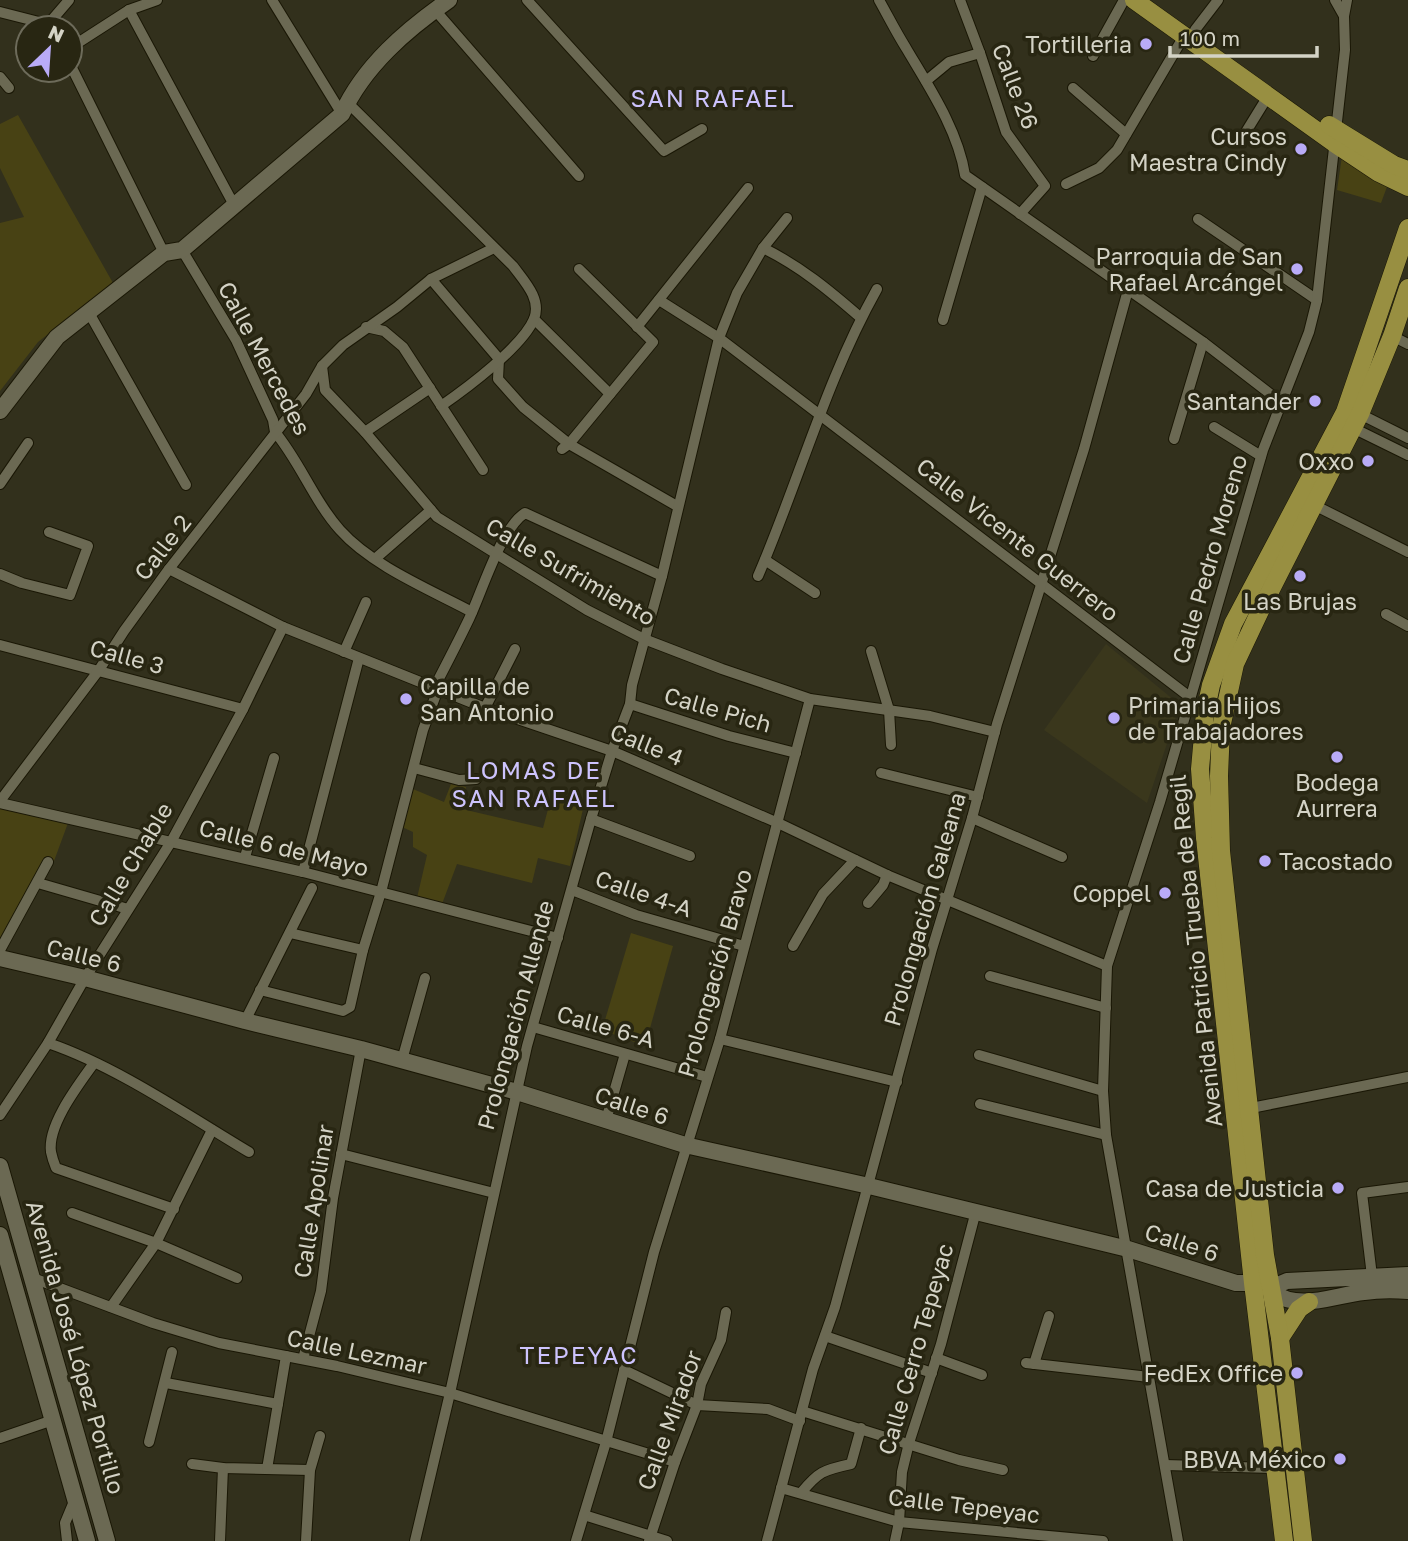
<svg xmlns="http://www.w3.org/2000/svg" width="1408" height="1541" font-family="'Golos Text',sans-serif">
  <style>
    .built { fill: #3a371c }
    .green { fill: #484214 }
    .lines { fill: none; stroke-linecap: round; stroke-linejoin: round }
    .street-casing { stroke: #1a1705; stroke-width: 12 }
    .secondary-casing { stroke: #1a1705; stroke-width: 18 }
    .primary-casing { stroke: #1a1705; stroke-width: 19 }
    .street { stroke: #6b6953; stroke-width: 10 }
    .secondary { stroke: #6b6953; stroke-width: 16 }
    .primary { stroke: #988f41; stroke-width: 18 }
    .poi-dot { fill: #b9abf7; stroke: #282612; stroke-width: 2.5 }
    .labels { text-anchor: middle; dominant-baseline: central; stroke-width: 7; stroke-linejoin: round; paint-order: stroke }
    .poi-label { font-size: 23px; fill: #d4d3c6; stroke: #282612; text-anchor: end }
    .street-label { font-size: 23px; fill: #d4d3c6; stroke: #282612 }
    .neighbourhood-label { font-size: 24px; letter-spacing: 2px; fill: #cdc3fd; stroke: #282612 }
  </style>
  <rect width="100%" height="100%" fill="#32301c"/>
  <polygon class="built" points="1106,644 1180,705 1147,803 1044,730"/>
  <g class="green">
    <polygon points="18,115 113,283 38,342 0,391 0,223 24,217 0,168 0,124"/>
    <polygon points="1342,156 1388,184 1381,203 1337,190"/>
    <polygon points="451,784 466,787 462,809 543,828 551,798 583,809 570,866 538,858 532,883 457,864 442,904 417,898 427,855 413,847 413,832 402,827 413,789 444,802"/>
    <polygon points="0,807 68,823 54,861 49,860 0,949"/>
    <polygon points="631,933 673,946 645,1046 602,1030"/>
  </g>
  <g class="lines">
    <defs>
      <g id="street">
        <polyline points="272,0 342,114"/>
        <polyline points="527,0 664,151 702,129"/>
        <path d="M879 0C888 16 896 32 906 48 929 87 958 130 965 175L1203 342 1282 403"/>
        <polyline points="960,0 980,53 1006,132 1045,186 1020,214"/>
        <polyline points="1335,0 1344,16"/>
        <polyline points="129,10 234,205"/>
        <polyline points="435,10 579,176"/>
        <polyline points="0,12 39,22 44,28"/>
        <polyline points="45,28 69,0"/>
        <polyline points="1195,30 1218,0"/>
        <polyline points="70,48 129,10 157,0"/>
        <polyline points="1093,56 1124,0"/>
        <polyline points="70,64 164,253"/>
        <polyline points="0,77 9,88"/>
        <polyline points="926,81 949,62 980,53"/>
        <polyline points="1073,88 1126,134"/>
        <path d="M347 102 513 266C524 281 542 299 534 319L610 394"/>
        <polyline points="1244,135 1268,96"/>
        <polyline points="1066,184 1099,168 1117,150 1184,36"/>
        <polyline points="1198,219 1317,300"/>
        <path d="M763 248C800 266 830 291 861 318"/>
        <path d="M182 250 236 340 273 420 275 432C300 462 314 501 340 530 372 566 431 590 472 612"/>
        <polyline points="431,279 499,359 498,379 523,407 569,444 677,506"/>
        <polyline points="659,300 719,338 1191,698"/>
        <polyline points="88,311 186,485"/>
        <polyline points="943,320 982,187"/>
        <polyline points="366,327 384,331 403,347 483,470"/>
        <polyline points="637,327 748,188"/>
        <polyline points="1392,336 1408,344"/>
        <polyline points="322,366 325,390 365,432 437,517 587,610 644,639 722,669 810,699 930,716 995,732"/>
        <path d="M441 406C467 388 522 347 534 319"/>
        <polyline points="1360,414 1408,438"/>
        <polyline points="1214,427 1261,456"/>
        <polyline points="1353,428 1408,455"/>
        <polyline points="365,432 430,388"/>
        <polyline points="1174,439 1203,342"/>
        <polyline points="562,449 569,444 653,342 579,269"/>
        <polyline points="0,484 28,443"/>
        <polyline points="1314,505 1408,552"/>
        <polyline points="376,558 431,510"/>
        <polyline points="765,560 815,593"/>
        <polyline points="169,569 283,627 485,708 612,751 778,823 887,875 1107,966"/>
        <polyline points="0,574 22,583 70,595 88,546 49,532"/>
        <path d="M758 576C799 481 826 380 877 289"/>
        <polyline points="1386,614 1408,626"/>
        <polyline points="0,645 243,709"/>
        <polyline points="871,651 889,710 891,745"/>
        <polyline points="344,652 366,602"/>
        <path d="M434 688C446 665 458 642 469 619 482 592 501 528 525 513L662 576"/>
        <polyline points="630,704 729,736 796,753"/>
        <polyline points="485,708 515,649"/>
        <polyline points="414,768 459,780 476,779"/>
        <polyline points="881,773 978,797"/>
        <polyline points="0,801 99,670 124,631 169,569 306,394 322,366 343,345 397,307 431,279 494,248"/>
        <polyline points="0,803 303,872 558,938"/>
        <polyline points="972,818 1062,857"/>
        <polyline points="591,819 690,856"/>
        <polyline points="245,857 274,758"/>
        <polyline points="303,872 359,658"/>
        <polyline points="38,883 128,909"/>
        <polyline points="572,890 636,915 744,946"/>
        <polyline points="868,903 883,885 887,875"/>
        <polyline points="290,933 363,950"/>
        <polyline points="793,946 823,894 855,860"/>
        <polyline points="0,950 48,862"/>
        <polyline points="990,976 1106,1008"/>
        <polyline points="260,990 343,1011 350,1007 363,950 381,892 423,730 438,689"/>
        <polyline points="245,1021 312,888"/>
        <polyline points="533,1027 707,1077"/>
        <polyline points="720,1039 897,1082"/>
        <path d="M48 1043C116 1066 187 1115 249 1152"/>
        <polyline points="979,1055 1103,1091"/>
        <polyline points="402,1060 425,978"/>
        <path d="M94 1063C79 1084 47 1125 51 1152 52 1157 54 1163 56 1168L174 1209"/>
        <polyline points="980,1104 1106,1135"/>
        <polyline points="1246,1109 1408,1077"/>
        <polyline points="0,1115 48,1043 85,978 171,842 243,709 283,627"/>
        <polyline points="606,1120 625,1054"/>
        <polyline points="341,1154 494,1193"/>
        <polyline points="72,1213 156,1243 237,1278"/>
        <polyline points="1372,1276 1362,1193 1408,1187"/>
        <polyline points="33,1278 153,1323 219,1343 337,1366 450,1393 675,1462"/>
        <polyline points="111,1307 156,1243 212,1130"/>
        <polyline points="825,1336 932,1373"/>
        <polyline points="936,1358 982,1375"/>
        <polyline points="303,1359 321,1291 333,1198 361,1049"/>
        <polyline points="1026,1363 1149,1377"/>
        <polyline points="1034,1364 1049,1316"/>
        <polyline points="624,1370 697,1405 768,1409 800,1421"/>
        <polyline points="166,1383 278,1404"/>
        <polyline points="802,1411 959,1460 1003,1470"/>
        <polyline points="0,1438 53,1420"/>
        <polyline points="149,1442 172,1352"/>
        <polyline points="192,1464 223,1468 310,1470"/>
        <polyline points="1165,1465 1276,1468"/>
        <polyline points="267,1469 286,1356"/>
        <polyline points="781,1488 899,1522 1103,1541"/>
        <path d="M801 1493C818 1472 823 1470 851 1464L861 1428"/>
        <polyline points="584,1515 667,1541"/>
        <polyline points="67,1541 65,1523 75,1499"/>
        <polyline points="220,1541 223,1468"/>
        <polyline points="306,1541 310,1470 320,1436"/>
        <polyline points="415,1541 450,1393 527,1046 591,819 612,751 630,704 632,685 662,576 719,338 737,293 763,248 787,218"/>
        <polyline points="576,1541 606,1442 654,1252 720,1039 810,699"/>
        <polyline points="649,1541 675,1462 697,1405 701,1384 721,1340 726,1312"/>
        <polyline points="767,1541 813,1369 835,1307 932,949 972,818 997,724 1084,449 1128,290"/>
        <polyline points="895,1541 899,1522 902,1472 909,1443 941,1344 976,1211"/>
        <polyline points="1178,1541 1106,1135 1103,1091 1107,966 1160,802 1263,450 1309,332 1317,300 1345,50 1344,16 1347,0"/>
      </g>
      <g id="secondary">
        <path d="M0 411 57 337 164 253 182 250 342 114C364 66 406 30 449 0"/>
        <polyline points="0,958 85,978 245,1021 361,1049 517,1092 685,1145 869,1186 1128,1249 1236,1283 1253,1283"/>
        <polyline points="0,1166 107,1541"/>
        <polyline points="0,1235 87,1541"/>
        <path d="M1408 1275 1287 1281 1280 1284 1272 1292C1299 1312 1334 1295 1364 1292 1378 1290 1393 1290 1408 1291"/>
      </g>
      <g id="primary">
        <polyline points="1134,0 1334,143 1379,173 1408,187"/>
        <polyline points="1329,125 1394,165 1408,170"/>
        <polyline points="1280,1338 1299,1309 1309,1302"/>
        <polyline points="1284,1541 1253,1283 1205,838 1200,769 1205,713 1211,685 1233,624 1345,412 1408,228"/>
        <polyline points="1303,1541 1280,1338 1265,1255 1221,851 1219,776 1221,728 1235,664 1260,611 1360,414 1392,336 1408,288"/>
      </g>
    </defs>
    <use href="#street" class="street-casing"/>
    <use href="#secondary" class="secondary-casing"/>
    <use href="#primary" class="primary-casing"/>
    <use href="#street" class="street"/>
    <use href="#secondary" class="secondary"/>
    <use href="#primary" class="primary"/>
  </g>
  <g class="poi-dot">
    <circle cx="1146" cy="44" r="7"/>
    <circle cx="1301" cy="149" r="7"/>
    <circle cx="1297" cy="269" r="7"/>
    <circle cx="1315" cy="401" r="7"/>
    <circle cx="1368" cy="461" r="7"/>
    <circle cx="1300" cy="576" r="7"/>
    <circle cx="406" cy="699" r="7"/>
    <circle cx="1114" cy="718" r="7"/>
    <circle cx="1337" cy="757" r="7"/>
    <circle cx="1265" cy="861" r="7"/>
    <circle cx="1165" cy="893" r="7"/>
    <circle cx="1338" cy="1188" r="7"/>
    <circle cx="1297" cy="1373" r="7"/>
    <circle cx="1340" cy="1459" r="7"/>
  </g>
  <g class="labels">
    <g class="poi-label">
      <text x="1132" y="44">Tortilleria</text>
      <text x="1287" y="136">Cursos<tspan x="1287" dy="26">Maestra Cindy</tspan></text>
      <text x="1283" y="256">Parroquia de San<tspan x="1283" dy="26">Rafael Arcángel</tspan></text>
      <text x="1301" y="401">Santander</text>
      <text x="1354" y="461">Oxxo</text>
      <text x="1300" y="601" text-anchor="middle">Las Brujas</text>
      <text x="420" y="686" text-anchor="start">Capilla de<tspan x="420" dy="26">San Antonio</tspan></text>
      <text x="1128" y="705" text-anchor="start">Primaria Hijos<tspan x="1128" dy="26">de Trabajadores</tspan></text>
      <text x="1337" y="782" text-anchor="middle">Bodega<tspan x="1337" dy="26">Aurrera</tspan></text>
      <text x="1279" y="861" text-anchor="start">Tacostado</text>
      <text x="1151" y="893">Coppel</text>
      <text x="1324" y="1188">Casa de Justicia</text>
      <text x="1283" y="1373">FedEx Office</text>
      <text x="1326" y="1459">BBVA México</text>
    </g>
    <g class="street-label">
      <text transform="translate(1016 86) rotate(69)">Calle 26</text>
      <text transform="translate(265 358) rotate(62)">Calle Mercedes</text>
      <text transform="translate(1018 539) rotate(38)">Calle Vicente Guerrero</text>
      <text transform="translate(162 547) rotate(-52)">Calle 2</text>
      <text transform="translate(1209 559) rotate(-74)">Calle Pedro Moreno</text>
      <text transform="translate(571 571) rotate(30)">Calle Sufrimiento</text>
      <text transform="translate(127 656) rotate(15)">Calle 3</text>
      <text transform="translate(718 709) rotate(16)">Calle Pich</text>
      <text transform="translate(647 744) rotate(22)">Calle 4</text>
      <text transform="translate(284 847) rotate(14)">Calle 6 de Mayo</text>
      <text transform="translate(130 864) rotate(-59)">Calle Chable</text>
      <text transform="translate(644 893) rotate(19)">Calle 4-A</text>
      <text transform="translate(924 909) rotate(-74)">Prolongación Galeana</text>
      <text transform="translate(1195 951) rotate(-96)">Avenida Patricio Trueba de Regil</text>
      <text transform="translate(84 955) rotate(14)">Calle 6</text>
      <text transform="translate(714 973) rotate(-74)">Prolongación Bravo</text>
      <text transform="translate(515 1015) rotate(-75)">Prolongación Allende</text>
      <text transform="translate(606 1026) rotate(16)">Calle 6-A</text>
      <text transform="translate(632 1105) rotate(18)">Calle 6</text>
      <text transform="translate(313 1201) rotate(-81)">Calle Apolinar</text>
      <text transform="translate(1182 1242) rotate(18)">Calle 6</text>
      <text transform="translate(76 1347) rotate(74)">Avenida José López Portillo</text>
      <text transform="translate(915 1349) rotate(-74)">Calle Cerro Tepeyac</text>
      <text transform="translate(357 1351) rotate(12)">Calle Lezmar</text>
      <text transform="translate(669 1420) rotate(-70)">Calle Mirador</text>
      <text transform="translate(964 1505) rotate(7)">Calle Tepeyac</text>
    </g>
    <g class="neighbourhood-label">
      <text x="713" y="97">SAN RAFAEL</text>
      <text x="534" y="769">LOMAS DE<tspan x="534" dy="28">SAN RAFAEL</tspan></text>
      <text x="579" y="1354">TEPEYAC</text>
    </g>
  </g>
  <g transform="translate(49 49) rotate(25)"><circle r="33" fill="#282612" stroke="#6d6b5a" stroke-width="2"/>
  <path d="M0-5L12 26L0 18L-12 26Z" fill="#b9abf7"/>
  <text y="-10" font-size="19" font-weight="bold" text-anchor="middle" fill="#d4d3c6">N</text>
  </g>
  <path d="M1170 46v10h147v-10" fill="none" stroke="#d4d3c6" stroke-width="3.5"/>
  <text x="1180" y="46" font-size="21" fill="#d4d3c6" stroke="#282612" stroke-width="5" paint-order="stroke">100 m</text>
</svg>
